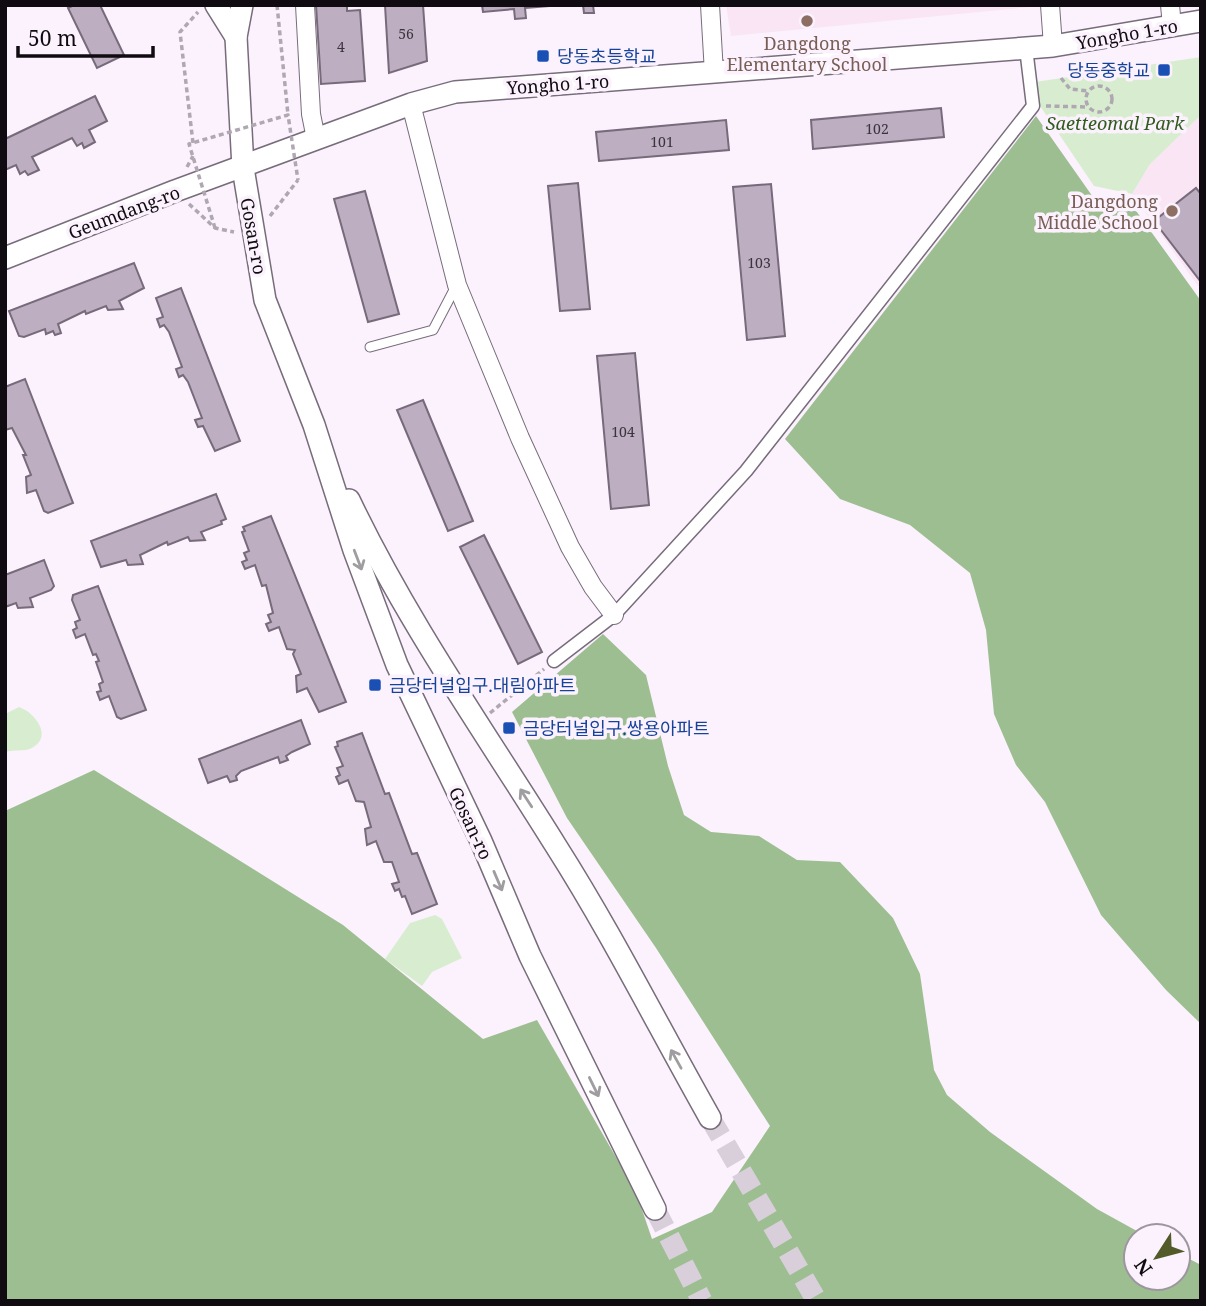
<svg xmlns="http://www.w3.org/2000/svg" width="1206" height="1306" font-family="'Noto Serif','Noto Sans KR',serif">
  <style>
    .education { fill: #f9e5f4 }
    .green { fill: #d8edd0 }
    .forest { fill: #9dbe91 }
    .building { fill: #bdafc1; stroke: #776a7a; stroke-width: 2 }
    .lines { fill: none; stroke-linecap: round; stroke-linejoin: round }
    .tertiary-tunnel { stroke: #d8cfda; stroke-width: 21; stroke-dasharray: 21 10; stroke-linecap: butt }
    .service-casing { stroke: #786c7c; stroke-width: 11 }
    .pedestrian-casing { stroke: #786c7c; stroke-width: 15 }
    .minor-casing { stroke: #786c7c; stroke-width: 20 }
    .tertiary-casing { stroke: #786c7c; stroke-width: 24 }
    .path { stroke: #afa7b1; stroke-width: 3.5; stroke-dasharray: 5 3.5; stroke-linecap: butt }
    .service { stroke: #fff; stroke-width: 9 }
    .pedestrian { stroke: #fff; stroke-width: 12 }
    .minor { stroke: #fff; stroke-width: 18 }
    .tertiary { stroke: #fff; stroke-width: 21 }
    .path-bridge { stroke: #afa7b1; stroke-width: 3.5; stroke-dasharray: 5 3.5; stroke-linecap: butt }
    .oneway { stroke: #9f9da0 }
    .education-dot { fill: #8d6e63; stroke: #fbf2fd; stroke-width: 2.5 }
    .transit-dot { fill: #1a4fb4; stroke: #fbf2fd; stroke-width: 2.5 }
    .labels { text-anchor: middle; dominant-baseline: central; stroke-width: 7; stroke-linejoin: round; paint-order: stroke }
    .number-label { font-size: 14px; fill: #3b343d }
    .street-label { font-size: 18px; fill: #100b11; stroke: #fbf2fd }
    .education-label { font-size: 18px; fill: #785e54; stroke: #fbf2fd }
    .transit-label { font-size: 18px; fill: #164399; stroke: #fbf2fd; text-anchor: start }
    .park-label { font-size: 18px; font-style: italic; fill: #315b1d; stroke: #fbf2fd }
  </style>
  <rect width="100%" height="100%" fill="#fbf2fd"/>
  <g class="education">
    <polygon points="726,5 1040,5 1040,6 731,36"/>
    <polygon points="1201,115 1201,290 1132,194 1150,164"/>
  </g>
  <g class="green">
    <polygon points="1201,57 1201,115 1150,164 1132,194 1094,186 1038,103 1035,82"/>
    <path d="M19 707C34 712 54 736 32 748 24 752 14 749 5 752V714Z"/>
    <polygon points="435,915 442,919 462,958 432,972 422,986 385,959 410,923"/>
  </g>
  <g class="forest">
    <polygon points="1036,116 1100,207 1134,208 1201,301 1201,1024 1166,990 1101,915 1045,802 1016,765 994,714 986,630 970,573 910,525 840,499 785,439"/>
    <polygon points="603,634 646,675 668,766 684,815 711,832 759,836 797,860 840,862 893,918 920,974 934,1070 947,1095 990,1132 1097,1209 1146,1236 1136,1236 1136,1278 1178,1278 1178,1253 1201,1265 1201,1301 5,1301 5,811 94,770 343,925 483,1039 537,1020 636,1192 652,1239 712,1212 770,1126 656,948 567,818 512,712"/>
  </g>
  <g class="building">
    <polygon points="74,5 100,5 124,55 97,68 68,8"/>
    <polygon points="316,5 347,5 347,11 360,10 365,81 321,84"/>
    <polygon points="385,5 423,5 427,61 389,73"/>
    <polygon points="482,5 562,5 525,8 526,18 515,19 514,9 483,12"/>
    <polygon points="583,5 593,5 594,13 584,13"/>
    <polygon points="95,96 107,121 89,130 95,142 84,148 82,143 77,146 72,138 32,157 39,170 28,175 25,171 20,174 16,165 5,170 5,139"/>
    <polygon points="941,108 944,137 813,149 811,120"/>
    <polygon points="726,120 729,150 599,161 596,132"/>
    <polygon points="578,183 590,309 560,311 548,186"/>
    <polygon points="771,184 785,336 747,340 733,187"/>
    <polygon points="1196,188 1201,194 1201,282 1154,221"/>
    <polygon points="365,191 399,314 368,322 334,199"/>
    <polygon points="134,263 144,288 119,301 123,309 108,310 106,306 86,314 85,311 58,324 61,333 55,335 53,331 46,334 45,329 24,337 19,336 9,311"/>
    <polygon points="181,288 240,441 215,451 203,426 198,427 195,420 202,418 188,382 183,375 179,377 176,369 182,367 169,332 164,325 160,327 157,319 163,317 156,298"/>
    <polygon points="635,353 649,505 611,509 597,356"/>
    <polygon points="25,379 73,503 48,513 44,511 36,490 27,493 26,477 31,475 23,455 26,455 12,428 5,430 5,387"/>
    <polygon points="423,400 473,521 448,531 397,410"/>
    <polygon points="216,494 226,519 221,521 222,524 201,532 205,540 190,541 188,537 168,545 167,542 140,555 143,564 128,565 126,560 101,567 91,541"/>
    <polygon points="271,516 346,702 319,712 307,688 297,692 296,676 301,674 293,654 295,650 287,649 279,627 269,631 266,624 271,622 268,615 273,613 266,585 262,586 255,565 245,569 242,562 247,560 244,553 249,551 242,532 245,531 243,527"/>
    <polygon points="484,535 542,652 518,664 460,547"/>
    <polygon points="44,560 54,586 51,590 30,598 33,607 18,608 16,603 5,607 5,575"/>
    <polygon points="98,586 146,710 121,719 117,717 109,696 100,700 97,692 101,691 99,684 103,682 96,662 99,661 96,654 93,655 85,634 76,638 73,630 77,628 75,622 80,620 72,600 73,595"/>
    <polygon points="301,720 310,744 292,752 286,756 288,760 280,763 278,757 241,771 236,776 237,780 230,782 227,776 208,783 199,759"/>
    <polygon points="362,733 385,794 389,793 412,854 417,853 437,904 412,914 405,896 402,897 399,889 395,891 392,884 399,882 392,862 384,862 376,841 367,845 365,829 371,827 364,802 356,801 348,780 339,784 336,777 340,775 337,768 343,766 335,747 338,746 337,742"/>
  </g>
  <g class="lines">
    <g class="tertiary-tunnel">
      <polyline points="710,1118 817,1301"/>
      <polyline points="655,1209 702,1301"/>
    </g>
    <defs>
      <polyline id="service" points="370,347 433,330 456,286"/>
      <polyline id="pedestrian" points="554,661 614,615 746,471 1033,106 1026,48"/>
      <g id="minor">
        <polyline points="305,5 311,114 316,139"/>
        <polyline points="710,5 714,73"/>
        <polyline points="1050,5 1053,46"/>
        <polyline points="1170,5 1172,26"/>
        <polyline points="411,104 457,285 520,438 570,547 593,587 614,615"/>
      </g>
      <g id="tertiary">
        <polyline points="216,5 236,37"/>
        <polyline points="242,5 236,37 243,168 265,300 314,425 354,550 397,665 481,841 530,956 655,1209"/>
        <polyline points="5,258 175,191 411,104 455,92 1053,46 1201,21"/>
        <path d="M349 500C407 622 485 732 556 846 612 934 659 1028 710 1118"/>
      </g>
    </defs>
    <use href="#service" class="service-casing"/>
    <use href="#pedestrian" class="pedestrian-casing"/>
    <use href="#minor" class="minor-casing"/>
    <use href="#tertiary" class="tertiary-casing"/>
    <g class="path">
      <polyline points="277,5 288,115"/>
      <polyline points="1061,78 1070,89 1089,91"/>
      <circle cx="1099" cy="99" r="13"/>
      <polyline points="1046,106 1087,107"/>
      <polyline points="193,143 180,32 198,12"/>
      <polyline points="187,167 193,156"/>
      <polyline points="189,204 215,228 234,232"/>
      <polyline points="270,216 298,180"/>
      <polyline points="490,713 544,669"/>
    </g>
    <use href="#service" class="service"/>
    <use href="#pedestrian" class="pedestrian"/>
    <use href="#minor" class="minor"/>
    <use href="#tertiary" class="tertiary"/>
    <polyline class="path-bridge" points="215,228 189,144 288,115 298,180"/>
  </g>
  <defs><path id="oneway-shaft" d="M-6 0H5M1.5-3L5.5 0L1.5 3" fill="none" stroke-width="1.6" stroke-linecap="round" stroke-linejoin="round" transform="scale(1.75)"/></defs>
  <g class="oneway">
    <use href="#oneway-shaft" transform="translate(358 560) rotate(69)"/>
    <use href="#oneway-shaft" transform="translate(526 798) rotate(-123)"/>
    <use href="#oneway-shaft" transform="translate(498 881) rotate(67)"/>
    <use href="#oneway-shaft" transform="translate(676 1059) rotate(-119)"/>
    <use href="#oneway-shaft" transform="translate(594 1087) rotate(64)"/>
  </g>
  <g class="education-dot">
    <circle cx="807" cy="21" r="7"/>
    <circle cx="1172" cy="211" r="7"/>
  </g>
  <g class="transit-dot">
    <rect x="536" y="49" width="14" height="14" rx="3.5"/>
    <rect x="1157" y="63" width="14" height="14" rx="3.5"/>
    <rect x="368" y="678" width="14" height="14" rx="3.5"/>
    <rect x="502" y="721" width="14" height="14" rx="3.5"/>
  </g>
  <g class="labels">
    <g class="number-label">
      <text x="406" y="33">56</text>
      <text x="341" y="46">4</text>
      <text x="877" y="128">102</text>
      <text x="662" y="141">101</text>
      <text x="759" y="262">103</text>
      <text x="623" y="431">104</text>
    </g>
    <g class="street-label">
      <text transform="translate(1127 34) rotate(-10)">Yongho 1-ro</text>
      <text transform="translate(558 84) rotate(-4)">Yongho 1-ro</text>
      <text transform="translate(124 212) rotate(-21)">Geumdang-ro</text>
      <text transform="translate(254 236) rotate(80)">Gosan-ro</text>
      <text transform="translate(471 823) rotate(65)">Gosan-ro</text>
    </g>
    <g class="education-label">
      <text x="807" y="43">Dangdong<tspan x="807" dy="21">Elementary School</tspan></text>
      <text x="1158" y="201" text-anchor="end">Dangdong<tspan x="1158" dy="21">Middle School</tspan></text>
    </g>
    <g class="transit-label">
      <text x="557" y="56">당동초등학교</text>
      <text x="1150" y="70" text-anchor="end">당동중학교</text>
      <text x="389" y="685">금당터널입구.대림아파트</text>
      <text x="523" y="728">금당터널입구.쌍용아파트</text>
    </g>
    <g class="park-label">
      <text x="1115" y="123">Saetteomal Park</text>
    </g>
  </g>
  <rect width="1206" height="1306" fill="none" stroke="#100b11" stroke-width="14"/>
  <g transform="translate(1157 1257) rotate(234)"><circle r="33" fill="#fbf2fd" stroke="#9d969f" stroke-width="2"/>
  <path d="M0-5L12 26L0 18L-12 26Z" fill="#535a29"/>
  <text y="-10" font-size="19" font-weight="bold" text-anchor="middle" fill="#100b11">N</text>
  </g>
  <path d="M18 46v10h135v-10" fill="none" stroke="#100b11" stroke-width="3.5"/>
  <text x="28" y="46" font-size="21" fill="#100b11" stroke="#fbf2fd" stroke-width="5" paint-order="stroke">50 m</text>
</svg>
